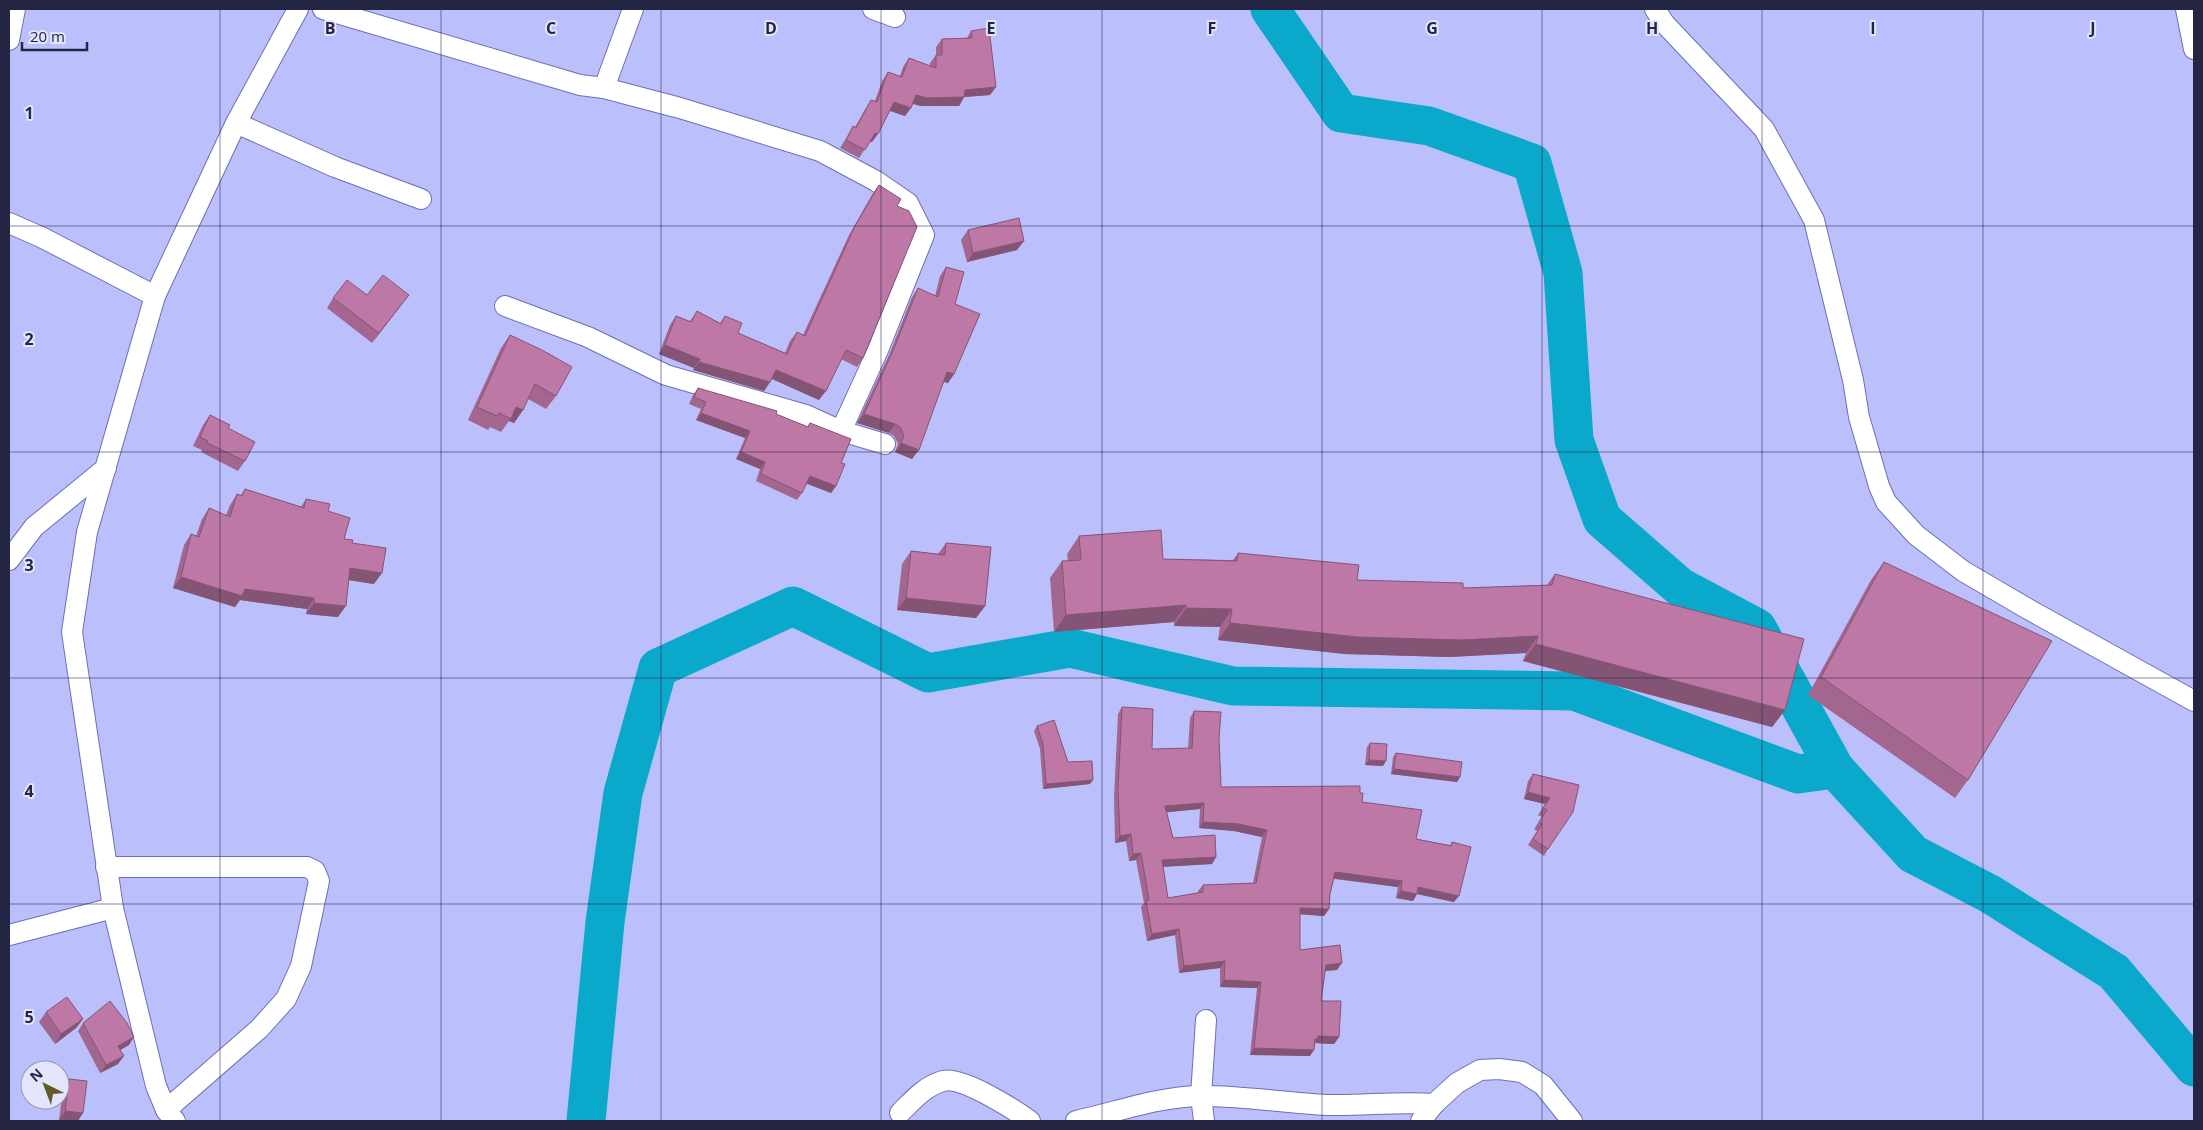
<svg xmlns="http://www.w3.org/2000/svg" width="2203" height="1130" font-family="'Open Sans',sans-serif">
  <style>
    .lines { fill: none; stroke-linecap: round; stroke-linejoin: round }
    .river { stroke: #0aa9cc; stroke-width: 39 }
    .street-casing { stroke: #6b6fb4; stroke-width: 22 }
    .street { stroke: #fff; stroke-width: 20 }
    .wall { fill: #a3678f; fill-rule: evenodd }
    .shaded-wall { fill: #845474 }
    .building { fill: #bd78a6; stroke: #845474; fill-rule: evenodd }
    .grid { fill: none; stroke: #242542; stroke-width: 1; stroke-opacity: 0.55 }
    .grid-label { font-size: 16px; text-anchor: middle; font-weight: bold; fill: #242542; stroke: #e2e5fc; stroke-width: 4; stroke-linejoin: round; paint-order: stroke }
  </style>
  <rect width="100%" height="100%" fill="#bbc0fc"/>
  <g class="lines">
    <g class="river">
      <polyline points="1270,9 1341,113 1429,126 1532,163 1563,273 1574,440 1602,519 1680,587 1757,628 1835,769 1913,854 1990,894 2114,972 2194,1067"/>
      <polyline points="586,1121 605,922 623,793 658,668 793,606 928,673 1070,648 1233,686 1574,691 1798,774 1835,769"/>
    </g>
    <defs>
      <g id="street">
        <polyline points="323,9 580,85 604,88 680,108 820,151 876,181 908,203 924,235 878,350 841,431"/>
        <polyline points="873,9 895,17"/>
        <polyline points="1655,9 1664,23 1764,129 1814,220 1853,380 1859,417 1879,486 1886,502 1916,535 1963,571 2028,609 2194,701"/>
        <polyline points="2186,9 2194,49"/>
        <polyline points="9,40 15,9"/>
        <polyline points="604,88 633,9"/>
        <polyline points="236,123 335,167 421,199"/>
        <polyline points="9,223 41,237 155,296"/>
        <polyline points="505,306 588,337 666,375 806,415 841,431 885,444"/>
        <polyline points="9,560 34,527 106,468"/>
        <polyline points="106,867 307,867 315,871 319,881 301,966 286,999 259,1029 166,1110"/>
        <polyline points="9,935 113,908"/>
        <path d="M900 1113C913 1100 925 1086 943 1081 962 1076 1015 1110 1030 1121"/>
        <polyline points="175,1121 166,1110 156,1086 113,908 72,632 87,532 155,296 236,123 298,9"/>
        <path d="M1076 1121C1117 1112 1160 1096 1203 1096 1244 1096 1286 1103 1328 1105 1363 1106 1398 1101 1434 1104"/>
        <polyline points="1204,1121 1201,1096 1206,1020"/>
        <polyline points="1421,1121 1434,1104 1457,1083 1480,1070 1499,1069 1522,1072 1543,1085 1572,1121"/>
      </g>
    </defs>
    <use href="#street" class="street-casing"/>
    <use href="#street" class="street"/>
  </g>
  <g class="wall">
    <polygon points="971,31 996,87 990,95 964,97 959,106 921,106 913,104 905,116 890,111 872,142 870,141 859,158 840,148 848,135 853,126 855,127 866,108 871,100 875,101 882,81 888,72 900,76 903,67 909,58 930,66 930,63 936,55 936,47 942,39 967,38"/>
    <polygon points="879,185 897,206 863,358 857,367 841,359 819,400 772,379 764,391 693,370 694,368 659,354 670,325 676,316 690,321 697,311 720,323 725,316 738,333 785,353 790,341 797,332 803,335 849,235 873,193"/>
    <polygon points="968,230 1017,250 967,262 961,240"/>
    <polygon points="946,267 955,304 954,374 948,383 944,382 912,459 895,452 898,444 894,436 889,433 857,423 889,355 912,297 918,288 935,296 940,276"/>
    <polygon points="367,295 402,304 372,343 327,308 333,298"/>
    <polygon points="510,335 556,396 546,409 528,399 523,410 514,423 509,421 501,432 490,427 488,430 468,420 501,348"/>
    <polygon points="698,388 776,414 807,427 810,423 841,463 836,486 831,493 806,483 802,493 797,500 756,481 760,469 736,459 745,438 696,420 701,409 689,404 693,395"/>
    <polygon points="210,415 228,428 245,461 238,471 201,452 202,450 193,446 203,425"/>
    <polygon points="245,489 301,507 306,499 328,511 344,539 352,543 374,584 349,580 338,617 306,614 307,609 240,600 235,607 173,588 184,545 191,534 196,536 202,519 209,508 226,515 230,505 237,494 241,495"/>
    <polygon points="1079,536 1163,559 1233,560 1238,553 1357,580 1463,588 1547,585 1555,574 1785,710 1772,727 1523,661 1526,653 1449,657 1345,654 1218,640 1220,627 1174,626 1174,622 1054,632 1050,578 1062,561 1068,561 1067,554"/>
    <polygon points="946,543 985,606 976,618 897,610 902,564 911,551 938,554"/>
    <polygon points="1884,562 1968,780 1955,798 1808,695 1871,580"/>
    <path d="M1122 707 1152 749H1188L1190 718 1194 711 1219 739 1221 787 1360 793 1362 802 1416 839 1450 845 1452 842 1454 902 1417 894 1413 901 1396 898 1398 887 1334 879 1330 894 1329 909 1324 916 1300 914V950L1337 970 1325 971 1321 1001 1339 1037 1334 1044 1315 1043 1310 1056 1250 1055 1257 988 1220 987V968L1179 973 1175 935 1147 941 1141 907 1144 903 1136 860 1129 861 1126 841 1115 843 1114 797 1118 714ZM1200 809 1199 828 1234 831 1262 837 1253 883 1203 885 1198 891V893L1168 898 1163 867 1212 864 1216 857 1173 838 1167 812Z"/>
    <polygon points="1037,726 1068,762 1090,784 1043,789 1040,749 1034,731"/>
    <polygon points="1370,743 1383,766 1365,765 1367,747"/>
    <polygon points="1396,753 1460,777 1457,782 1391,774 1393,757"/>
    <polygon points="1533,774 1579,785 1548,849 1544,856 1528,845 1537,831 1534,829 1542,817 1538,815 1545,804 1524,799 1528,781"/>
    <polygon points="46,1012 83,1019 76,1028 55,1044 39,1022"/>
    <polygon points="83,1023 129,1045 120,1050 118,1064 100,1073 78,1031"/>
    <polygon points="69,1079 78,1121 59,1120 63,1088"/>
  </g>
  <g class="shaded-wall">
    <polygon points="996,87 990,95 964,97 959,106 921,106 910,103 916,95"/>
    <polygon points="894,102 911,108 905,116 888,110"/>
    <polygon points="875,133 878,134 872,142 869,141"/>
    <polygon points="1024,241 1017,250 967,262 973,253"/>
    <polygon points="409,295 402,304 372,343 379,333"/>
    <polygon points="665,345 700,359 694,368 659,354"/>
    <polygon points="699,362 770,382 764,391 693,370"/>
    <polygon points="776,370 826,391 819,400 770,378"/>
    <polygon points="947,372 954,374 948,383 941,381"/>
    <polygon points="516,407 523,410 514,423 509,421"/>
    <polygon points="701,413 750,431 745,438 696,420"/>
    <polygon points="864,414 895,424 889,433 857,423"/>
    <polygon points="901,443 919,450 912,459 895,452"/>
    <polygon points="741,452 765,462 760,469 736,459"/>
    <polygon points="810,476 836,486 831,493 805,483"/>
    <polygon points="350,568 382,573 374,584 342,579"/>
    <polygon points="181,577 245,589 314,598 307,609 240,600 235,607 173,588"/>
    <polygon points="906,598 985,606 976,618 897,610"/>
    <polygon points="314,603 346,606 338,617 306,614"/>
    <polygon points="1186,605 1174,622 1054,632 1066,615"/>
    <polygon points="1186,608 1232,609 1220,627 1174,626"/>
    <polygon points="1230,623 1538,636 1526,653 1449,657 1345,654 1218,640"/>
    <polygon points="1536,644 1785,710 1772,727 1523,661"/>
    <polygon points="1369,760 1386,761 1383,766 1365,765"/>
    <polygon points="1394,769 1460,777 1457,782 1391,774"/>
    <polygon points="1093,780 1090,784 1043,789 1046,784"/>
    <polygon points="1528,792 1550,798 1545,804 1524,799"/>
    <polygon points="1204,803 1200,809 1160,813 1165,806"/>
    <polygon points="1203,822 1239,824 1267,830 1262,837 1234,831 1199,828"/>
    <polygon points="1131,834 1126,841 1115,843 1120,836"/>
    <polygon points="1141,853 1136,860 1129,861 1133,854"/>
    <polygon points="1216,857 1212,864 1157,867 1162,860"/>
    <polygon points="1335,872 1402,881 1398,887 1331,878"/>
    <polygon points="1418,887 1459,896 1454,902 1417,894 1413,901 1396,898 1401,891"/>
    <polygon points="1300,908 1329,909 1324,916 1296,914"/>
    <polygon points="1179,929 1175,935 1147,941 1152,934"/>
    <polygon points="1225,961 1220,968 1179,973 1184,966"/>
    <polygon points="1342,963 1337,970 1321,971 1326,965"/>
    <polygon points="1224,980 1261,982 1257,988 1220,987"/>
    <polygon points="83,1019 76,1028 55,1044 61,1034"/>
    <polygon points="1318,1036 1339,1037 1334,1044 1315,1043 1315,1039"/>
    <polygon points="134,1037 129,1045 113,1054 118,1046"/>
    <polygon points="1254,1048 1314,1050 1310,1056 1250,1055"/>
    <polygon points="124,1056 118,1064 100,1073 106,1065"/>
    <polygon points="65,1111 83,1113 78,1121 59,1120"/>
  </g>
  <g class="building">
    <polygon points="989,28 996,87 965,90 964,97 927,98 916,95 911,108 894,102 878,134 875,133 865,150 846,140 853,126 856,128 871,100 877,102 888,72 902,77 909,58 936,68 936,55 942,55 942,39 972,38 971,31"/>
    <polygon points="879,185 901,199 897,206 909,211 917,227 863,358 846,350 826,391 776,370 770,382 699,362 700,359 665,345 676,316 691,322 697,311 721,324 725,316 742,323 738,333 787,354 797,332 805,336 855,226"/>
    <polygon points="1019,218 1024,241 973,253 968,230"/>
    <polygon points="946,267 964,272 955,304 980,314 954,374 947,372 919,450 901,443 904,435 900,427 895,424 864,414 895,346 918,288 938,297"/>
    <polygon points="383,275 409,295 379,333 333,298 347,280 367,295"/>
    <polygon points="510,335 542,350 572,367 556,396 535,384 523,410 516,407 511,419 499,413 497,416 477,407"/>
    <polygon points="698,388 777,411 776,414 808,427 810,423 851,439 841,463 845,464 836,486 810,476 802,493 761,474 765,462 741,452 750,431 701,413 706,402 694,397"/>
    <polygon points="210,415 230,425 228,428 255,442 245,461 207,443 208,441 200,437"/>
    <polygon points="245,489 304,508 306,499 330,504 328,511 350,518 344,539 353,540 352,543 386,548 382,573 350,568 346,606 314,603 314,598 245,589 242,596 181,577 191,534 199,537 209,508 230,517 237,494 242,496"/>
    <polygon points="1161,530 1163,559 1237,561 1238,553 1359,565 1357,580 1463,583 1463,588 1552,585 1555,574 1804,639 1785,710 1536,644 1538,636 1461,640 1357,637 1230,623 1232,609 1186,608 1186,605 1066,615 1062,561 1081,560 1079,536"/>
    <polygon points="946,543 991,547 985,606 906,598 911,551 945,555"/>
    <polygon points="1884,562 2052,641 1968,780 1821,677"/>
    <path d="M1122 707 1153 709 1152 749 1192 748 1194 711 1221 712 1219 739 1221 787 1360 786V793H1363L1362 802 1422 810 1416 839 1451 846 1452 842 1471 847 1459 896 1418 887 1417 894 1401 891 1402 881 1335 872 1330 894 1329 909 1300 908V950L1340 945 1342 963 1326 965 1321 1001H1341L1339 1037 1318 1036V1039H1315L1314 1050 1254 1048 1261 982 1224 980 1225 961 1184 966 1179 929 1152 934 1146 900H1149L1141 853 1133 854 1131 834 1120 836 1118 790ZM1204 803 1203 822 1239 824 1267 830 1256 883 1203 885V892L1168 898 1162 860 1216 857 1215 835 1173 838 1165 806Z"/>
    <polygon points="1054,720 1068,762 1092,761 1093,780 1046,784 1043,744 1037,726"/>
    <polygon points="1370,743 1387,744 1386,761 1369,760"/>
    <polygon points="1396,753 1462,762 1460,777 1394,769"/>
    <polygon points="1533,774 1579,785 1573,812 1548,849 1533,839 1542,824 1539,822 1547,810 1543,808 1550,798 1528,792"/>
    <polygon points="67,997 83,1019 61,1034 46,1012"/>
    <polygon points="110,1001 127,1023 134,1037 118,1046 124,1056 106,1065 83,1023"/>
    <polygon points="69,1079 87,1081 83,1113 65,1111"/>
  </g>
  <path class="grid" d="M220 9V1121M441 9V1121M661 9V1121M881 9V1121M1102 9V1121M1322 9V1121M1542 9V1121M1762 9V1121M1983 9V1121M9 226H2194M9 452H2194M9 678H2194M9 904H2194"/>
  <g class="grid-label">
    <text x="330" y="34">B</text>
    <text x="551" y="34">C</text>
    <text x="771" y="34">D</text>
    <text x="991" y="34">E</text>
    <text x="1212" y="34">F</text>
    <text x="1432" y="34">G</text>
    <text x="1652" y="34">H</text>
    <text x="1873" y="34">I</text>
    <text x="2093" y="34">J</text>
    <text x="29" y="119">1</text>
    <text x="29" y="345">2</text>
    <text x="29" y="571">3</text>
    <text x="29" y="797">4</text>
    <text x="29" y="1023">5</text>
  </g>
  <rect width="2203" height="1130" fill="none" stroke="#242542" stroke-width="20"/>
  <g transform="translate(45 1085) rotate(318)"><circle r="24" fill="#e2e5fc" stroke="#9698b2"/>
  <path d="M0-4L9 19L0 12L-9 19Z" fill="#635b27"/>
  <text y="-8" font-size="14" font-weight="bold" text-anchor="middle" fill="#242542">N</text>
  </g>
  <path d="M22 42v8h65v-8" fill="none" stroke="#242542" stroke-width="2.5"/>
  <text x="30" y="42" font-size="15" fill="#242542" stroke="#e2e5fc" stroke-width="4" paint-order="stroke">20 m</text>
</svg>
